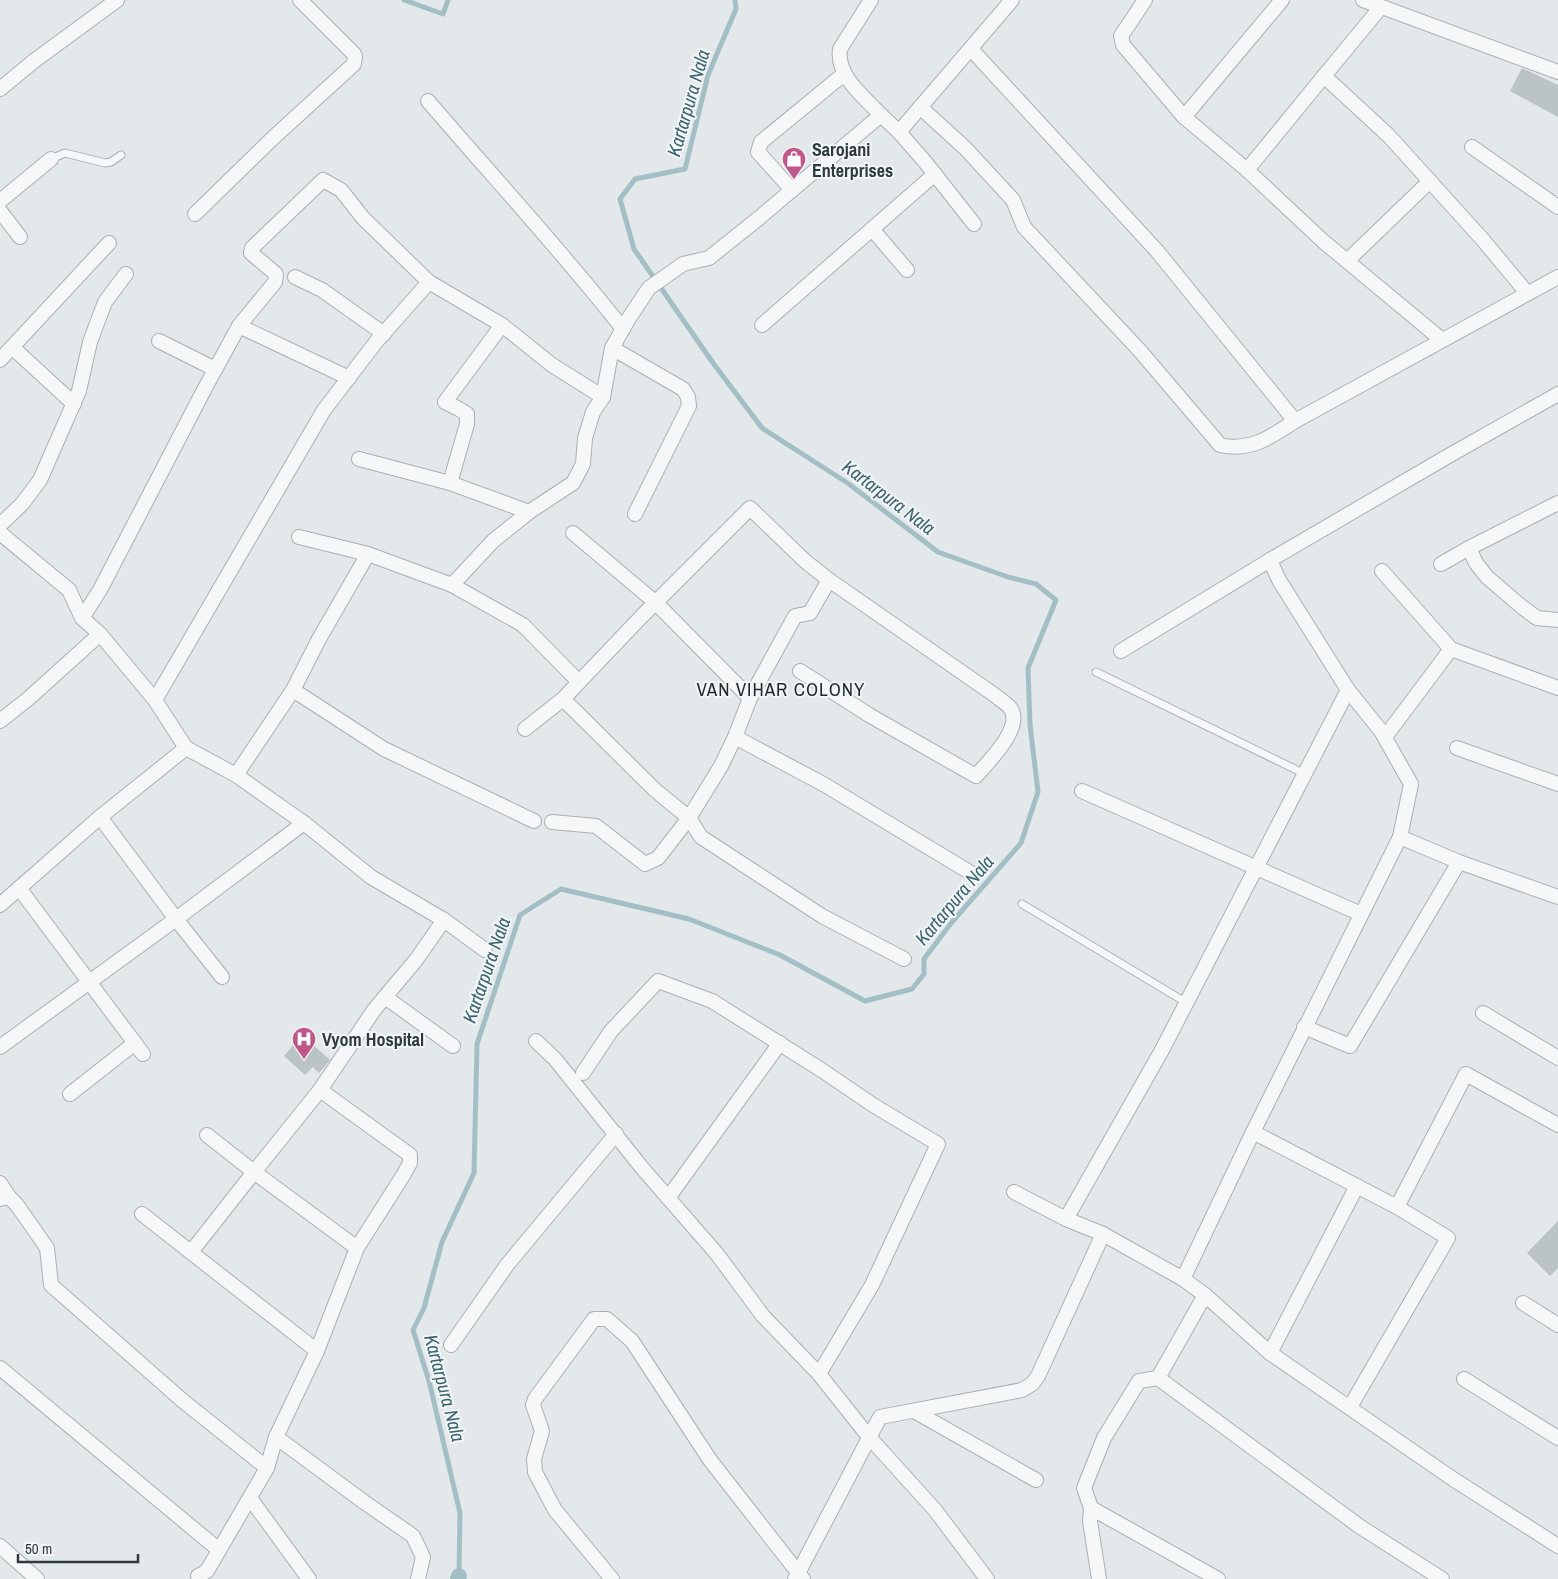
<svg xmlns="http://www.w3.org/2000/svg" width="1558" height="1579" font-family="'Archivo Narrow',sans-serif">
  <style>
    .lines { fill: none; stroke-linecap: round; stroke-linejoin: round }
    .stream { stroke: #a3bfc5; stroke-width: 5 }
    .canal { stroke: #a3bfc5; stroke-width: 16 }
    .building { fill: #bbc3c6 }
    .service-casing { stroke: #a9b0b4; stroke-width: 9 }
    .minor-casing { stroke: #a9b0b4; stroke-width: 16 }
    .service { stroke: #f5f7f8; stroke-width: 7 }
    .minor { stroke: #f5f7f8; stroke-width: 14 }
    .labels { text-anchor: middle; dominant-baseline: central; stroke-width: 4; stroke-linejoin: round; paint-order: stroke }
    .poi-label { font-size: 18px; font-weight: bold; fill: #2d3a40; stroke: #f3f6f7; text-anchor: start }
    .water-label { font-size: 19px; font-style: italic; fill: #3c646f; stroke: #f3f6f7 }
    .neighbourhood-label { font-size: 19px; letter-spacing: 1px; fill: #1f2b31; stroke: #f3f6f7 }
  </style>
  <rect width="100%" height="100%" fill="#e3e8ea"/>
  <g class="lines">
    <g class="stream">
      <polyline points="404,0 443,14 448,0"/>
      <polyline points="459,1576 460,1513 429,1381 413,1330 424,1308 442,1242 474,1173 477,1044 520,915 561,889 689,919 780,955 865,1001 912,989 924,974 924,959 952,922 1021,843 1038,792 1030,725 1028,668 1056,600 1036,584 1008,577 938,552 849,484 762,428 713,363 634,249 620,199 635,179 685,169 708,75 736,9 735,0"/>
    </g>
    <polyline class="canal" points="458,1579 459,1576"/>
  </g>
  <g class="building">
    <polygon points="1522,68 1558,85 1558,117 1510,91"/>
    <polygon points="302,1035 330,1060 319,1073 313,1067 305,1075 284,1056"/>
    <polygon points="1558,1221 1558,1268 1550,1276 1527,1253"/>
  </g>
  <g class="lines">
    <defs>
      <g id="service">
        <polyline points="51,159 65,153 105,163 111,162 121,155"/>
        <polyline points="1096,672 1305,774"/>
        <polyline points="1022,904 1187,1003"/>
      </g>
      <g id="minor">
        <path d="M871 0 840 49C836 76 864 97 881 115"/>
        <polyline points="1145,0 1121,36 1123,45 1184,117 1247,170 1324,242 1442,340"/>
        <polyline points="1363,0 1558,72"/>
        <polyline points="1381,7 1324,76 1389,136 1483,240 1527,293"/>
        <polyline points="971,49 1157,251 1295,421"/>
        <polyline points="0,89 34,61 117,0"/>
        <path d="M428 101C493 177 561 250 623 329"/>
        <path d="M920 107 965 148 1013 200 1024 227 1141 352 1220 445C1250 452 1271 437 1295 421L1558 277"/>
        <polyline points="1184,117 1282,0"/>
        <polyline points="1472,147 1558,207"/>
        <polyline points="1247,170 1324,76"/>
        <polyline points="792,190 758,152 761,142 844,74"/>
        <polyline points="0,201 51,159"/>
        <polyline points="0,211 20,237"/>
        <polyline points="195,214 274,137 354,64 355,57 354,54 300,0"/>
        <polyline points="974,224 926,163 899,132 1012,0"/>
        <polyline points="872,229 907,270"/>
        <polyline points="1347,261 1430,181"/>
        <polyline points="295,277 322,290 384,334"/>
        <polyline points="762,325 935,174"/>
        <polyline points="239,326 349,378"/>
        <polyline points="159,341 215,369"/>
        <polyline points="12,347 74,404"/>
        <polyline points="612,348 683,389 688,397 689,406 635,514"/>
        <polyline points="0,360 109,243"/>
        <polyline points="359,459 450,483 529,512"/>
        <polyline points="450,483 467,424 467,414 459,409 445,402 502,325"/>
        <polyline points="1558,503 1469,548 1476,563 1487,577 1522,607 1537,618 1558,620"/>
        <polyline points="0,525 22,504 40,480 79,391 90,342 105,302 126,274"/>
        <polyline points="0,533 69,590 82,618 100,634"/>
        <polyline points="573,533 655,602 750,698 735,737"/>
        <polyline points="299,537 368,554"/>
        <polyline points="1270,560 1279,580 1348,690 1381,731 1411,784 1400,837"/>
        <polyline points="1441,564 1469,548"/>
        <polyline points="1382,571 1451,649 1558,688"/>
        <polyline points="452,585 523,625 578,681"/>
        <polyline points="82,618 100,590 205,388 239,326 275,282 276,274 251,253 252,248 323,180 341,190 363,218 429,282 502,325 552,365 603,397"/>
        <polyline points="1121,651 1270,560 1450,455 1558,394"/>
        <polyline points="293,690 384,749 534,821"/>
        <polyline points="750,698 795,616 810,613 829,580"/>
        <polyline points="563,699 655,790 689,818 721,766 735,737 825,785 971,873"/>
        <polyline points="0,721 28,699 100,634 155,700"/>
        <path d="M525 729 563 699 642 616 750 508 805 561 829 580 996 696C1000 700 1008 704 1011 709 1023 729 987 763 976 776L869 715 800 671"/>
        <polyline points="1385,737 1451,649"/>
        <polyline points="186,748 155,700 324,410 376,342 429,282"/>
        <polyline points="1457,748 1558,784"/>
        <polyline points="1082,791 1361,914"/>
        <polyline points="100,817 176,919 222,977"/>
        <polyline points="552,822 596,826 645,864 658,858 689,818 701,837 822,916 904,959"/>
        <polyline points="19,888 143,1054"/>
        <polyline points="0,905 100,817 186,748 236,775"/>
        <polyline points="444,920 485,950"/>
        <polyline points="385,997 453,1046"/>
        <polyline points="1483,1013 1558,1058"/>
        <polyline points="1304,1027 1350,1046 1459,862"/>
        <polyline points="536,1041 555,1059 643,1169 717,1254 763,1316 819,1374"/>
        <polyline points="0,1047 176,919 304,823"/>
        <polyline points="583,1073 611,1031 658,981 712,1001 823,1071 873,1105 938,1144 872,1285 819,1374 869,1437 935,1510 987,1579"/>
        <polyline points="320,1090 410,1155 410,1163 404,1174 357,1248"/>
        <polyline points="70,1094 135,1043"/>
        <polyline points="1253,1132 1183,1279 1205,1295 1270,1353 1453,1479 1558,1546"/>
        <polyline points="0,1183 9,1197"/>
        <polyline points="1014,1192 1066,1219 1103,1234 1183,1279"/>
        <polyline points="668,1198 780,1043"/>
        <polyline points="0,1199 9,1197 17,1205 47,1248 51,1285 183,1401 267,1468"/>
        <polyline points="1397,1207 1466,1074 1558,1125"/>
        <polyline points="142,1214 317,1351"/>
        <polyline points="1066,1219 1162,1050 1348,690"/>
        <polyline points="191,1252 254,1172 207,1135"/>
        <polyline points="1205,1295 1158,1378 1359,1526 1442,1579"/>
        <polyline points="1523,1303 1558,1325"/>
        <polyline points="451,1345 507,1265 616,1134"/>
        <polyline points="1270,1353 1357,1186"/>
        <polyline points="0,1368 219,1550"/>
        <polyline points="1158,1378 1139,1381 1104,1438 1084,1488 1091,1508 1218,1579"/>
        <polyline points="1464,1379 1558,1438"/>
        <polyline points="1350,1407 1448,1238 1397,1207 1253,1132 1400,837 1459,862 1558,897"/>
        <polyline points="914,1411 1036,1480"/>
        <polyline points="276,1437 364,1502 413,1536 423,1557 418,1579"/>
        <polyline points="250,1498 309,1579"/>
        <polyline points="1091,1508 1090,1521 1099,1579"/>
        <polyline points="0,1546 37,1579"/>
        <polyline points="198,1576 207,1571 267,1468 276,1437 317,1351 357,1248 254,1172 320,1090 374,1010 416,960 444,920 371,877 304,823 236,775 293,690 319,639 368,554 452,585 493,541 529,512 573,483 583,464 585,438 593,412 603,397 612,348 629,318 649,288 683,264 709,258 759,218 881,115 899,132"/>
        <polyline points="612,1579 555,1510 535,1472 534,1459 542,1431 533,1405 535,1399 594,1319 607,1319 632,1341 710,1460 803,1579"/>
        <polyline points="795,1579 880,1417 1022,1390 1032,1384 1038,1376 1103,1234"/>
      </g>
    </defs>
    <use href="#service" class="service-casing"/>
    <use href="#minor" class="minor-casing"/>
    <use href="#service" class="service"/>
    <use href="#minor" class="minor"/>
  </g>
  <defs>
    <symbol id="shop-pin" viewBox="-11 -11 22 30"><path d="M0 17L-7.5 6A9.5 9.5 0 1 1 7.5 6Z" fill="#bf5889" stroke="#f3f6f7"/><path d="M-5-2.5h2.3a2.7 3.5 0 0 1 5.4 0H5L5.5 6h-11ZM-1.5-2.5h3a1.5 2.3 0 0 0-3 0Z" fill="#fff"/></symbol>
    <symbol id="hospital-pin" viewBox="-11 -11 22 30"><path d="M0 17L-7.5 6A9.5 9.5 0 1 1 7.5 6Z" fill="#bf5889" stroke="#f3f6f7"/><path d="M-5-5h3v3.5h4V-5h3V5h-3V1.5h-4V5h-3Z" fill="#fff"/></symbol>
  </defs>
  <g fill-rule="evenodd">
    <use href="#shop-pin" x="780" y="145" width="28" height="38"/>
    <use href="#hospital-pin" x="290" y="1025" width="28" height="38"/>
  </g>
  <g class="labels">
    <g class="poi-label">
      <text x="812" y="149">Sarojani<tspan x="812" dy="21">Enterprises</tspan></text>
      <text x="322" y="1039">Vyom Hospital</text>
    </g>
    <g class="water-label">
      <text transform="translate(688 103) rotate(-74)">Kartarpura Nala</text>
      <text transform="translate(889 497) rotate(37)">Kartarpura Nala</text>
      <text transform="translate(954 900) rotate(-50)">Kartarpura Nala</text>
      <text transform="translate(486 970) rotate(-71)">Kartarpura Nala</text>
      <text transform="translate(445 1388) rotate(75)">Kartarpura Nala</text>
    </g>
    <g class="neighbourhood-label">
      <text x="781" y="689">VAN VIHAR COLONY</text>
    </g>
  </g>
  <path d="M18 1554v8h120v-8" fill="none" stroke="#2d3a40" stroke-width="2.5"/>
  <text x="25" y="1554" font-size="15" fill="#2d3a40" stroke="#f3f6f7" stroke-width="4" paint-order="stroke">50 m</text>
</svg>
